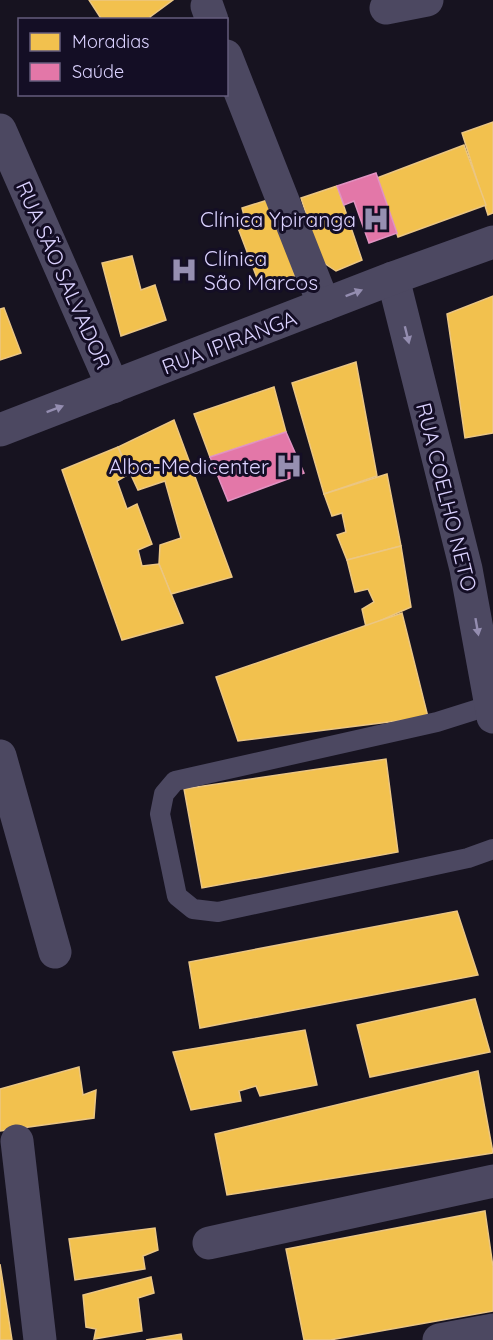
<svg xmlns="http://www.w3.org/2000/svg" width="493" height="1340" font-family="Quicksand,sans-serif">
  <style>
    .homes { fill: #f2c14e; stroke: #ebc683; stroke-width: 1.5 }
    .health { fill: #e377a8; stroke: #e192c2; stroke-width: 1.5 }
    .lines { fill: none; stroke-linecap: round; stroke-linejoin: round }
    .service { stroke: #4c4861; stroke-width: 20 }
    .minor { stroke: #4c4861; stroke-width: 33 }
    .oneway { fill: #948db0 }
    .labels { text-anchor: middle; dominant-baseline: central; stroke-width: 6; stroke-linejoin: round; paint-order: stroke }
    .poi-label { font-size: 21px; fill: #dbd2ff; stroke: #140e25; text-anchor: end }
    .street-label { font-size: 21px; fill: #dbd2ff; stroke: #140e25 }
  </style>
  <rect width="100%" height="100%" fill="#171320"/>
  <g class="homes">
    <polygon points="89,0 173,0 150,17 151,20 102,20"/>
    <polygon points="493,122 493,213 488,215 462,133"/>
    <polygon points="464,145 486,205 398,237 377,178"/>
    <polygon points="337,186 362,260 336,271 321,261 301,198"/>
    <polygon points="271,199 295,276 260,286 238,228 247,227 242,208"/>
    <polygon points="132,256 141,290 155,285 166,320 121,336 102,263"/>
    <polygon points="493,296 493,433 465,438 447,314"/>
    <polygon points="4,308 21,353 0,360 0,309"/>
    <polygon points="356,362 377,476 324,494 292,383"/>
    <polygon points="274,387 286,432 210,457 194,414"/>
    <polygon points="174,420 232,577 171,594 159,564 160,545 181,538 165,481 138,490 118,447"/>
    <polygon points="118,447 129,474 117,481 127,509 137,504 152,544 138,550 142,566 159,564 183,623 122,640 62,470"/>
    <polygon points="387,474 401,546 347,560 337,535 346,532 342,513 332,516 324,494"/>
    <polygon points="401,546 411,607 366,627 362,609 374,602 368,589 355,592 347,560"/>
    <polygon points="402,613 428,717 238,741 216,677"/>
    <polygon points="386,759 398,852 202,888 184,789"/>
    <polygon points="457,911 478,975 200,1028 189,962"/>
    <polygon points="475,999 490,1052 370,1077 357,1025"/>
    <polygon points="305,1030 317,1085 260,1096 256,1086 239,1091 241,1101 191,1110 173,1052"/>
    <polygon points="79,1067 83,1095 96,1090 94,1118 0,1131 0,1089"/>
    <polygon points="478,1071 493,1153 227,1195 215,1134"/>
    <polygon points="485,1211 493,1267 493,1311 330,1340 304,1340 286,1249"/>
    <polygon points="155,1228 158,1250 143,1256 145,1269 75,1280 69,1239"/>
    <polygon points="0,1264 12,1340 0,1340"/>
    <polygon points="151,1277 154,1293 138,1298 142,1331 94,1339 96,1329 86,1327 83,1295"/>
    <polygon points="181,1334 182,1340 146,1340"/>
  </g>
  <g class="health">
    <polygon points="376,173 397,233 369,243 354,201 344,205 337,186"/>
    <polygon points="286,432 304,473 228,501 210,457"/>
  </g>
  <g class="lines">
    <polyline class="service" points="491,705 437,722 175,781 164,794 160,814 177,896 193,909 218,912 468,858 493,849"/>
    <g class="minor">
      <polyline points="207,6 212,20"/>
      <polyline points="386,8 427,0"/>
      <polyline points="226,56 324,305"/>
      <polyline points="0,130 113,387"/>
      <polyline points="393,278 466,569 493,717"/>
      <polyline points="0,430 393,278 493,242"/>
      <polyline points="0,756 55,952"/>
      <polyline points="17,1141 40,1340"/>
      <polyline points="209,1243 493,1181"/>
      <polyline points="439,1340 493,1330"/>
    </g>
  </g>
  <defs><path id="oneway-solid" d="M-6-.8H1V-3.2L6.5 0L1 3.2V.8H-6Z" transform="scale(1.5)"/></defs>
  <g class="oneway">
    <use href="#oneway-solid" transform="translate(354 293) rotate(-21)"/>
    <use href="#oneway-solid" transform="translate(407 335) rotate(76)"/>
    <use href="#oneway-solid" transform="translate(55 409) rotate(-21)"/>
    <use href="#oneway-solid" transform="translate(477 627) rotate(80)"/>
  </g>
  <defs>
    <symbol id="hospital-bare" viewBox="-9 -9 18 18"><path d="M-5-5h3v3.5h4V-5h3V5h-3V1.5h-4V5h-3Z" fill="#968fb1" stroke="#140e25" stroke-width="2.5" paint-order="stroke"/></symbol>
  </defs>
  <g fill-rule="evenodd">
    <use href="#hospital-bare" x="357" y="200" width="38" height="38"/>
    <use href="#hospital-bare" x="165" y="251" width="38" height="38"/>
    <use href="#hospital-bare" x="270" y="447" width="38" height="38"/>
  </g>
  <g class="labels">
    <g class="poi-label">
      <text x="356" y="219">Clínica Ypiranga</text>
      <text x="204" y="258" text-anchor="start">Clínica<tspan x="204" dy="24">São Marcos</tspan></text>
      <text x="269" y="466">Alba-Medicenter</text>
    </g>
    <g class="street-label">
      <text transform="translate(64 275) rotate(66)">RUA SÃO SALVADOR</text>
      <text transform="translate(229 342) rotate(-21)">RUA IPIRANGA</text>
      <text transform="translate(447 497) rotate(76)">RUA COELHO NETO</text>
    </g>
  </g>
  <rect x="18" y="18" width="210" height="78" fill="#140e25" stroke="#645c7c" stroke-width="1.5"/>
  <rect x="30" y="33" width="30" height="18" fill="#f2c14e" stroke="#645c7c" stroke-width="1.5"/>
  <text x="72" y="48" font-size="18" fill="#dbd2ff">Moradias</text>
  <rect x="30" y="63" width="30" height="18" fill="#e377a8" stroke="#645c7c" stroke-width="1.5"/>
  <text x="72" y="78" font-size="18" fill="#dbd2ff">Saúde</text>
</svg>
